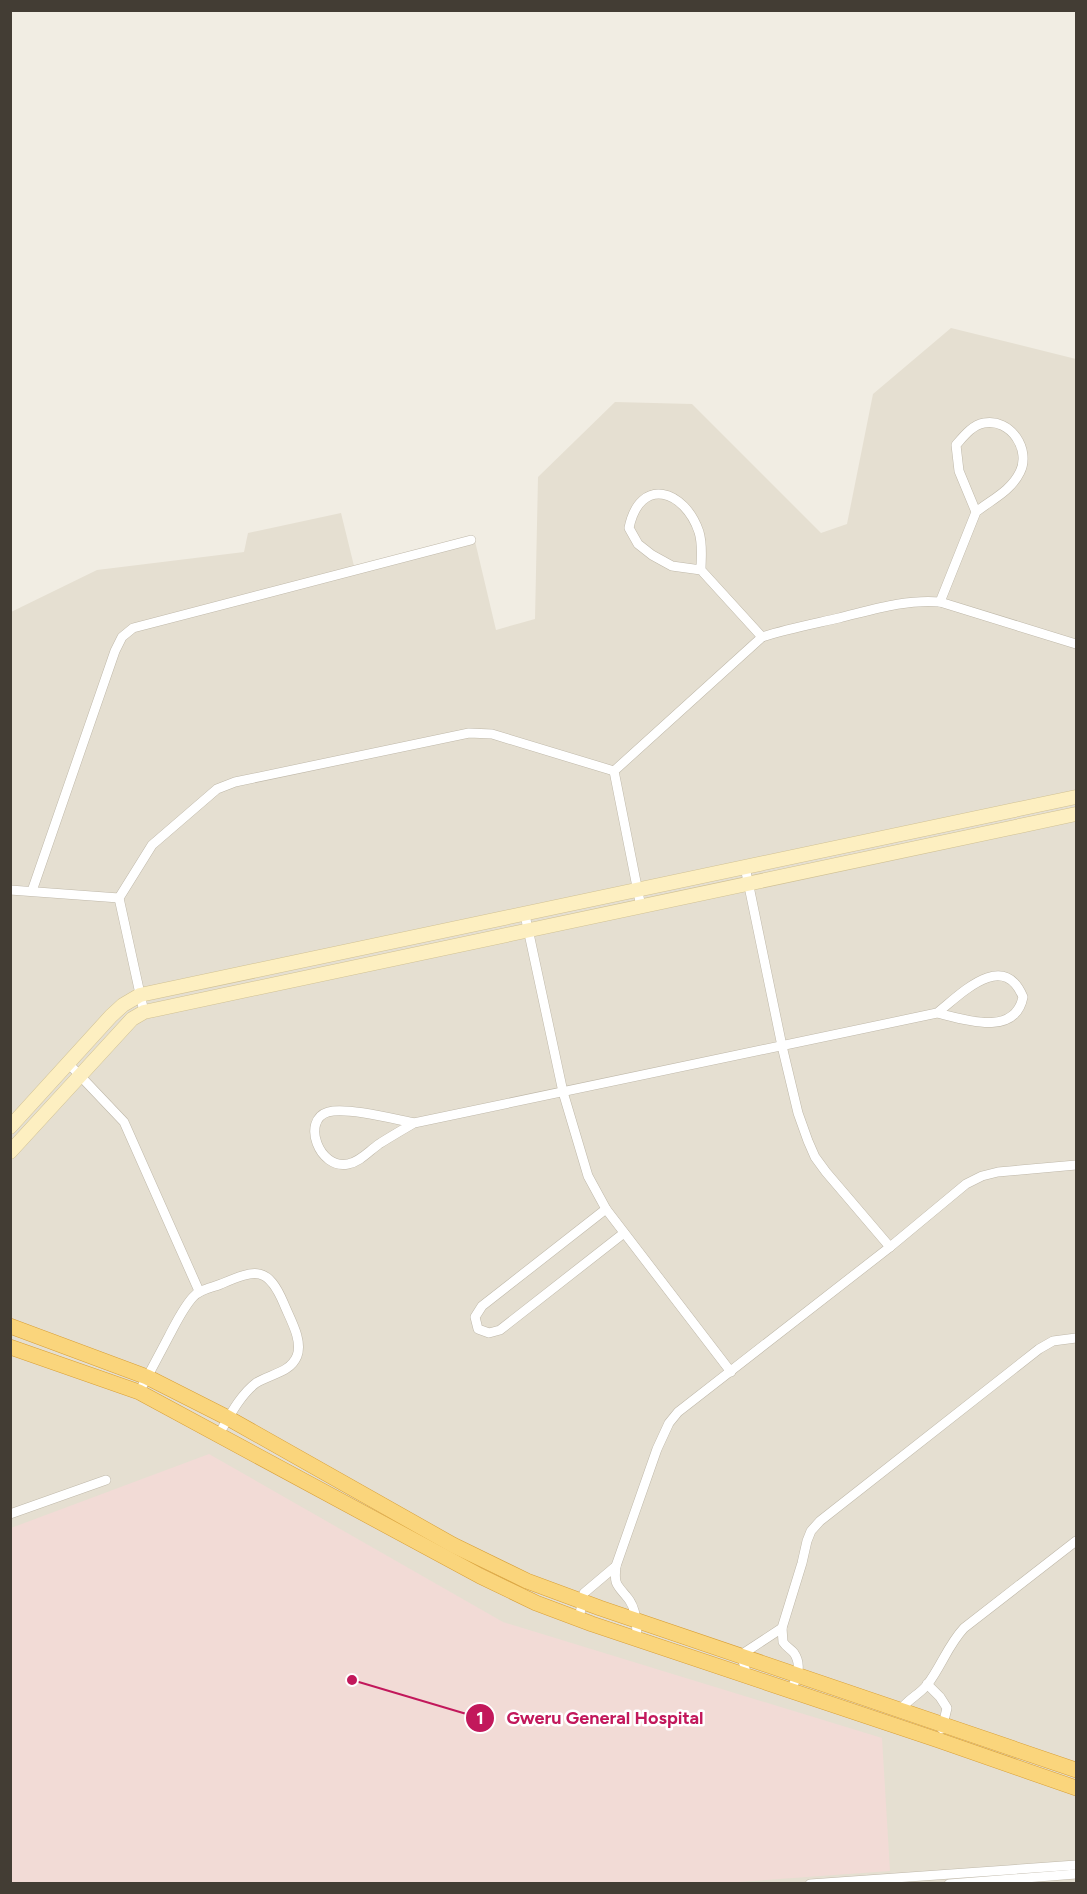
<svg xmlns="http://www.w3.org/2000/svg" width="1087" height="1894" font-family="Figtree,sans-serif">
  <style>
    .residential { fill: #e5dfd1 }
    .medical { fill: #f2dbd6 }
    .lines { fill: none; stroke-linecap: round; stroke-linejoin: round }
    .minor-casing { stroke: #bfb8a9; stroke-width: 10 }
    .secondary-casing { stroke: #d0c194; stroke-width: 15 }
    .trunk-casing { stroke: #d89f36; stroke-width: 16 }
    .minor { stroke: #fff; stroke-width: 9 }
    .secondary { stroke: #fdefc1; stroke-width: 14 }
    .trunk { stroke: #fad57c; stroke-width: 15 }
    .leader { fill: none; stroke: #c2185b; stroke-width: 2 }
    .callout-dot { fill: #c2185b; stroke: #fff; stroke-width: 2 }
    .mark-label { font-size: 18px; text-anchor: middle; font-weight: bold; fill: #fff }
    .callout-label { font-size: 18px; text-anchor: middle; font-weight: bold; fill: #c2185b; stroke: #fff; stroke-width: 5; stroke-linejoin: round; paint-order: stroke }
  </style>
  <rect width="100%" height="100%" fill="#f1ede3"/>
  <polygon class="residential" points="951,328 1076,359 1076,1883 11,1884 11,612 97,570 244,552 248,533 341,513 354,566 474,537 496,630 535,619 538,477 615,402 692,404 821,533 847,524 873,394"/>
  <polygon class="medical" points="209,1454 503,1622 882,1738 890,1871 712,1884 11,1883 11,1528"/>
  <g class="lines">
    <defs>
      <g id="minor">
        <path d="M701 570C701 557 703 545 699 532 685 490 640 475 629 528L638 544 652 555 672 566 701 570 762 637"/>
        <path d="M940 602 976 512 959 471 956 445C963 437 972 425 984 423 1011 418 1031 450 1020 472 1011 491 991 500 976 512"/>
        <polyline points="745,867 782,1046 798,1113 808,1141 815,1157 826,1172 890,1247"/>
        <polyline points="10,890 119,898"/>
        <polyline points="32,891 115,651 122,637 133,628 471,540"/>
        <path d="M641 907 614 771 762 637C787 629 813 624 839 618 872 610 905 599 940 602L1076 644"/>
        <polyline points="525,915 563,1092 588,1176 606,1209 731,1372"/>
        <polyline points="144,1012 119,898 152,845 217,789 235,782 469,733 492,734 614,771"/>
        <polyline points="68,1063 124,1122 199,1291"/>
        <path d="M414 1123C394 1119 347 1107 328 1112 301 1120 319 1170 348 1164 360 1162 369 1151 379 1144 390 1137 402 1130 414 1123L937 1013C965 1020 1015 1037 1023 997 1003 949 960 995 937 1013"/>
        <polyline points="606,1209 482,1306 475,1317 478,1329 489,1333 500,1330 624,1233"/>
        <path d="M139 1392C149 1374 159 1355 169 1336 176 1323 183 1308 193 1297 200 1289 211 1288 221 1284 256 1269 268 1266 284 1304 290 1319 303 1340 297 1356 290 1373 270 1374 256 1383 240 1395 229 1417 219 1434"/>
        <polyline points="10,1514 106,1480"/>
        <polyline points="579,1619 584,1593 616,1566"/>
        <path d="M636 1640C638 1627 636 1607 627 1597 616 1584 614 1584 616 1566L657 1449 669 1423 678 1412 890 1247 966 1184 982 1176 998 1172 1076 1165"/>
        <polyline points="747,1677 742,1656 744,1653 782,1628"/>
        <polyline points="927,1684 940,1697 947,1708 942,1729"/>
        <path d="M790 1692C796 1680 803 1666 794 1653 791 1649 786 1647 783 1642L782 1628 802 1563 807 1541 811 1531 820 1521 1039 1349 1053 1341 1076 1338"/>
        <path d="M899 1712C906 1700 919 1695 927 1685 941 1667 948 1645 964 1628L1076 1541"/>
        <polyline points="810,1884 1076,1865"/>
        <polyline points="949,1884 1076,1874"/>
      </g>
      <g id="secondary">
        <polyline points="10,1127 111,1016 123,1005 140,995 1076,797"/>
        <polyline points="10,1152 121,1031 132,1019 144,1012 1076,814"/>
      </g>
      <g id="trunk">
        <polyline points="10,1326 147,1377 228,1418 453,1545 527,1581 600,1608 1076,1770"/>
        <polyline points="10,1347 139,1392 480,1576 536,1603 592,1624 938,1740 1076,1788"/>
      </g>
    </defs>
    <use href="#minor" class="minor-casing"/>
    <use href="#secondary" class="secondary-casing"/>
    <use href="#trunk" class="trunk-casing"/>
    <use href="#minor" class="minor"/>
    <use href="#secondary" class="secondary"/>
    <use href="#trunk" class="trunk"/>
  </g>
  <path class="leader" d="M352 1680L480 1718"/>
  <g class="callout-dot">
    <circle cx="352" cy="1680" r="6"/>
    <circle cx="480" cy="1718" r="15"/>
  </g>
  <g class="mark-label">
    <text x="480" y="1724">1</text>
  </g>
  <g class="callout-label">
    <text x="605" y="1724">Gweru General Hospital</text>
  </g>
  <rect width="1087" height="1894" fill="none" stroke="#433d34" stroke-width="24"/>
</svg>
